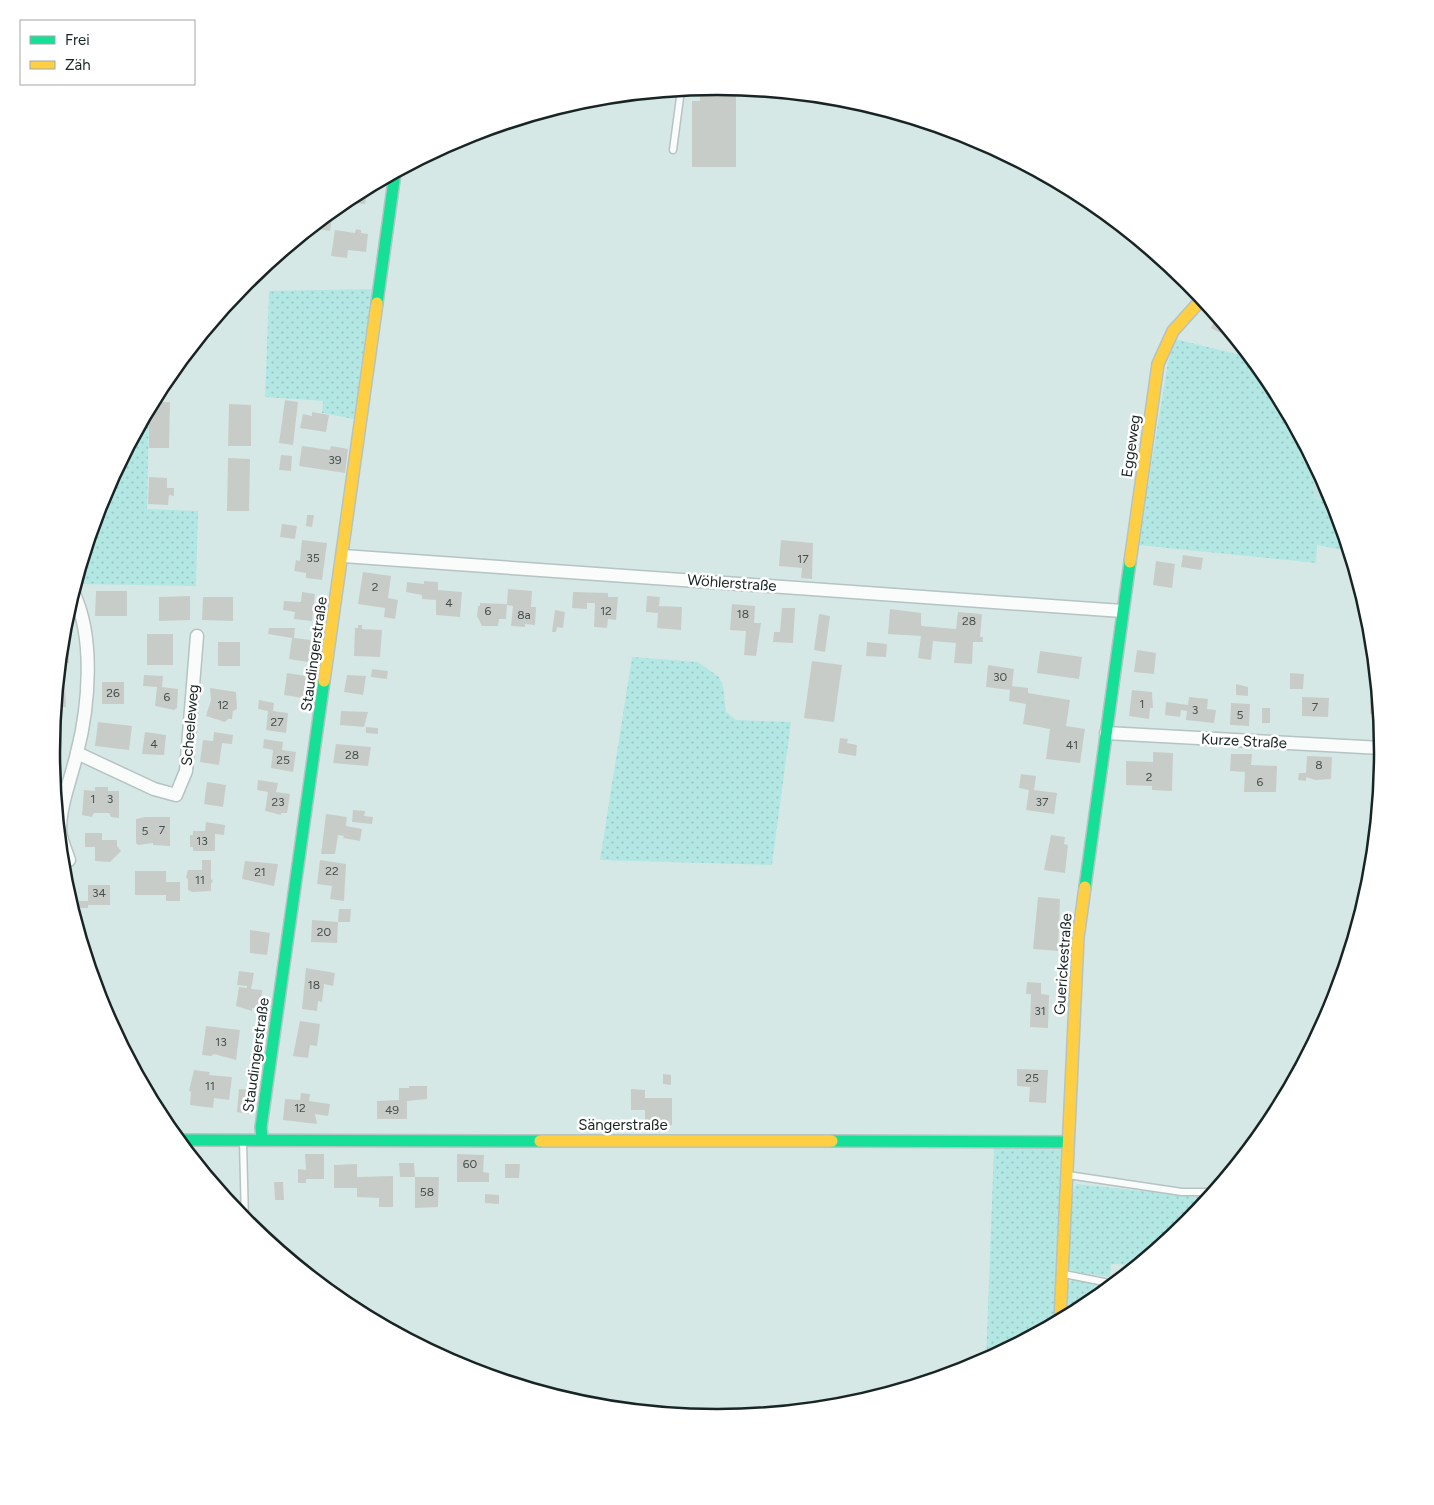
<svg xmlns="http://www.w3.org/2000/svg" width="1434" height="1505" font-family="Figtree,sans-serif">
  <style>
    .built { fill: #c3e1df }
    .grass { fill: url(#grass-dots) }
    .building { fill: #c8ccc8 }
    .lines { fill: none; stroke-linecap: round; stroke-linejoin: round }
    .lane-casing { stroke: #b5c3c2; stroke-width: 9 }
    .street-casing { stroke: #b5c3c2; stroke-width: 15 }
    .fast-casing { stroke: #b5c3c2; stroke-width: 14 }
    .slow-casing { stroke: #b5c3c2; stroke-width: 14 }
    .lane { stroke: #f9fcfb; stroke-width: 6 }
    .street { stroke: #f9fcfb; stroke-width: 12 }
    .fast { stroke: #16e098; stroke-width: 11 }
    .slow { stroke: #ffcf43; stroke-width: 11 }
    .labels { text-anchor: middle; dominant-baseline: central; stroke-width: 5; stroke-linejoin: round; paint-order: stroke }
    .number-label { font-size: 12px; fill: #454f4d }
    .street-label { font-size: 15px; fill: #192524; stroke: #fff }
    .rim { fill: none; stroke: #192524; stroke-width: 2.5 }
  </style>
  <defs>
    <pattern id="grass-dots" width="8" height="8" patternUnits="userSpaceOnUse" patternTransform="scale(1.25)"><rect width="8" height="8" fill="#b3e7e4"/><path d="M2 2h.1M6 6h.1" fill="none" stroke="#99c6c3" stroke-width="1.8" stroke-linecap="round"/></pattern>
  </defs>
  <rect width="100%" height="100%" fill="#d6e8e6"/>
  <polygon class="built" points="1312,460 1332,498 1333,501 1315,499"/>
  <g class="grass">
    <polygon points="372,289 354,419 322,413 323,401 265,397 269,291"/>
    <polygon points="1175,339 1249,357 1271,383 1312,460 1315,499 1333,501 1348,551 1317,545 1316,563 1138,545 1168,362"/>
    <polygon points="149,410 147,509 198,511 196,586 78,584 77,581 102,497"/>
    <polygon points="632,657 698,662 719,677 723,686 726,712 736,720 791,722 772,865 600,860"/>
    <polygon points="994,1147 1061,1149 1057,1322 986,1360"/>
    <polygon points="1076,1184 1198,1197 1207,1200 1188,1223 1137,1265 1111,1264 1110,1277 1075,1272 1068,1268 1072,1195"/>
    <polygon points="1073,1279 1107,1284 1107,1290 1087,1306 1067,1317 1068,1284"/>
  </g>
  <g class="building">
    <polygon points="717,87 736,89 736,167 692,167 692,101 700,101 700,88"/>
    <polygon points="376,184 374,194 367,193 365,204 353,203 354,195"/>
    <polygon points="325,217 332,218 330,231 318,229 319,222"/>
    <polygon points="356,229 361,230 361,233 368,234 366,252 348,250 347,258 331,256 335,230 355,233"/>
    <polygon points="1217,317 1237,341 1211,328"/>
    <polygon points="285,400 298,402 293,445 279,443"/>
    <polygon points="153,402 170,402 169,448 149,448 149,410"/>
    <polygon points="229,404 251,405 251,446 228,446"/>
    <polygon points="312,412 329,415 326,432 300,428 303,414 312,416"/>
    <polygon points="302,446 330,450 331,446 348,449 345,473 299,466"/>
    <polygon points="281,455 292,456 291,471 279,470"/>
    <polygon points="228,458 250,459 249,511 227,511"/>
    <polygon points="149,477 167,478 167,488 174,488 174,496 169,495 168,505 148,504"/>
    <polygon points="307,515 314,515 312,527 306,526"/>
    <polygon points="282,524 297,526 295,539 280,537"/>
    <polygon points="302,540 327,543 322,580 306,578 306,573 294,571 296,560 300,561"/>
    <polygon points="781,540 813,543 812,579 801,578 802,568 779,566"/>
    <polygon points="1183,555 1203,558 1201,570 1181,567"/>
    <polygon points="1156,561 1175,564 1172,588 1153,585"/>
    <polygon points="363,572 391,576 388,598 398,600 395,619 384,617 385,608 358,604"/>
    <polygon points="424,581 438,582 438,590 462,592 460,617 436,615 436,600 422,599 422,595 406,592 407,582 424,584"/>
    <polygon points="508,589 532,591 531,607 536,607 535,625 525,624 525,627 511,626 513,606 507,605 506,619 499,619 498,626 482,626 477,616 478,606 480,606 480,603 507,604"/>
    <polygon points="96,591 127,591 127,616 95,616"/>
    <polygon points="302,592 315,594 312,621 294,619 295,612 283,610 284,601 301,602"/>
    <polygon points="573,592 608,593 608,597 618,597 616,620 608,619 607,628 594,627 595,603 587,603 587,609 572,608"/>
    <polygon points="190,596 190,620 159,621 159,597"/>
    <polygon points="647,596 660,597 659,606 682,607 681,630 657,628 658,613 646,612"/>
    <polygon points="203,597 233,597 233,621 202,620"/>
    <polygon points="732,604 755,606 754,623 761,623 756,656 744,655 746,631 730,630"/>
    <polygon points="782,608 795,608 793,643 773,642 774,632 780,632"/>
    <polygon points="890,609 921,613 921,625 922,626 956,629 958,612 982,614 980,637 983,637 983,642 973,642 972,664 954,663 956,643 933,641 931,660 918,658 921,636 888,634"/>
    <polygon points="555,610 565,612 563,628 557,627 556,632 552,632"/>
    <polygon points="819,614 830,616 825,652 814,650"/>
    <polygon points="358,625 362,625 362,629 382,630 380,657 354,656 355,628 358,628"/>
    <polygon points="269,628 295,628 294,638 311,640 308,662 289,659 292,638 268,634"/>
    <rect x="147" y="634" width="26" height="31"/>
    <rect x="218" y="642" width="22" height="24"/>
    <polygon points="867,642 887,644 886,657 866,656"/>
    <polygon points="62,643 69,643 69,663 60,663"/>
    <polygon points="1137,650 1156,653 1154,674 1134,672"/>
    <polygon points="1040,651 1082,657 1079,679 1037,673"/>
    <polygon points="812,661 842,665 834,722 804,718"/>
    <polygon points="988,665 1014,669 1012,686 1028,688 1028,693 1070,700 1066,726 1085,729 1080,763 1046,759 1050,729 1023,724 1026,704 1009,701 1010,690 986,687"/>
    <polygon points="372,669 388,671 387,679 371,677"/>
    <polygon points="287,673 306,676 303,698 284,695"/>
    <polygon points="1290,673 1304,674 1303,689 1290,689"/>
    <polygon points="144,675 163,676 162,687 178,689 177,708 174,710 155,706 157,687 143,686"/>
    <polygon points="347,675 366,676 363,695 344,692"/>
    <rect x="102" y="682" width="22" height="22"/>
    <polygon points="1236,684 1248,687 1248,696 1236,695"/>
    <polygon points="58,687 65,687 66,707 56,707"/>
    <polygon points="210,688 236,692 237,709 233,711 232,719 228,719 225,722 206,716 211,700"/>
    <polygon points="1132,690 1152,692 1153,708 1150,708 1149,719 1129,716"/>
    <polygon points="1189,697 1208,699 1207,709 1216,710 1214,723 1186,720 1187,711 1181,710 1180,717 1165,715 1166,702 1188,705"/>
    <polygon points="1302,697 1329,698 1328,717 1302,716"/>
    <polygon points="259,700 274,703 273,711 288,713 286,733 266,730 268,711 258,709"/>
    <polygon points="1370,701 1377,702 1376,714 1370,714"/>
    <polygon points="1231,703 1250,704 1249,726 1230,725"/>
    <rect x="1262" y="708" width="8" height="15"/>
    <polygon points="341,711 368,712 364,727 340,725"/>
    <polygon points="98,722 132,726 129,750 95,746"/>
    <polygon points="54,727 60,727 60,746 52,746"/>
    <polygon points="366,727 378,728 378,734 366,733"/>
    <polygon points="145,732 166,735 164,755 142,754"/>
    <polygon points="214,732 233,735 232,744 222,743 219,765 200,762 203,740 213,741"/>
    <polygon points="840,738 848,739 847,743 857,745 856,756 838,753"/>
    <polygon points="264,739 283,742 282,750 296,752 293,772 271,768 273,750 263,748"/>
    <polygon points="336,744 371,747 368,766 333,763"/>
    <polygon points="1153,752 1173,753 1172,791 1152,790 1152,786 1126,785 1126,761 1153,762"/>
    <polygon points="1231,754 1252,754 1251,765 1277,766 1276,792 1244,792 1245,772 1230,771"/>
    <polygon points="1307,756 1332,757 1331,779 1315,780 1306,777 1306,781 1298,780 1299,773 1306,773"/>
    <polygon points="1021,774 1036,776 1034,790 1057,793 1054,814 1026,810 1029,790 1019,788"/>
    <polygon points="258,780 278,783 276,792 290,794 287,813 281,813 281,815 265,811 268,792 257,790"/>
    <polygon points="207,782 226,785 223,807 204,804"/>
    <polygon points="95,787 108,787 108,791 119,791 119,818 111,817 109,813 94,813 92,817 82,815 84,790 95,791"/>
    <polygon points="353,810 365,811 364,816 373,817 372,824 352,822"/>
    <polygon points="326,814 347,817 346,826 362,829 360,841 343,838 344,836 338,835 335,854 321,854"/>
    <polygon points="145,817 170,817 170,846 153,845 153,843 138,845 136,843 136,819"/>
    <polygon points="206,822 225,825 224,835 215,834 215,851 193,851 193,847 190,847 190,835 193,835 193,831 205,831"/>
    <polygon points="85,833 102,833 102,840 117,840 117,846 121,851 110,862 95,861 95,847 85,847"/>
    <polygon points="1051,835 1065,837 1064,844 1068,845 1065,873 1044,870"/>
    <polygon points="202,860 211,860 211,879 213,881 211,884 211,891 192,892 188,890 188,880 186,877 188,870 202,870"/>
    <polygon points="320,860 346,864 344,901 330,899 332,886 317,884"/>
    <polygon points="245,861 278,864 274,886 242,879"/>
    <polygon points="135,871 166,871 166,882 180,882 180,901 166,901 166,895 135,895"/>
    <polygon points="88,885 110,885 110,905 88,905 88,908 79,908 79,901 88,901"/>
    <polygon points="1038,897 1060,899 1058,951 1033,949"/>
    <polygon points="339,909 351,909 350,922 338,922"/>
    <polygon points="312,920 338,922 337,943 311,942"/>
    <polygon points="250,930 270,933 267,955 250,953"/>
    <polygon points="306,968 335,973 333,986 324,984 322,1002 318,1001 317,1011 302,1009"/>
    <polygon points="239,971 254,973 251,989 262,990 260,1009 252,1008 252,1011 236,1006 239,987 247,988 247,986 237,985"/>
    <polygon points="1027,982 1041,983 1041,994 1049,995 1048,1028 1030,1027 1031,994 1026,994"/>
    <polygon points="300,1021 320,1024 317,1046 310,1045 308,1058 293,1056"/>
    <polygon points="206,1026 240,1030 236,1060 214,1054 211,1056 202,1055"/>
    <polygon points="1017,1069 1048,1070 1046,1103 1029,1102 1030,1087 1017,1086"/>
    <polygon points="194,1070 210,1072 209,1075 232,1077 229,1100 214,1098 213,1108 190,1105 191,1092 189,1091"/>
    <polygon points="663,1074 671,1075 671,1085 663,1084"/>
    <polygon points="409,1086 427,1086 427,1099 407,1101 407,1119 377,1119 377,1101 399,1100 399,1088 409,1088"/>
    <polygon points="239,1089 252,1090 249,1114 237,1112"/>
    <polygon points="631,1089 645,1090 645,1098 672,1098 672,1125 645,1124 645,1110 631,1110"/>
    <polygon points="301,1093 310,1094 309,1101 330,1104 328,1116 315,1114 317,1124 283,1120 285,1099 300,1100"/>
    <polygon points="1246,1140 1254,1143 1242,1158"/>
    <polygon points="305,1154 324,1154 324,1179 306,1179 306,1183 298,1183 298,1169 306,1170"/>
    <polygon points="457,1154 484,1155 483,1172 489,1173 489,1182 457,1182"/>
    <polygon points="399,1163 414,1163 415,1177 400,1177"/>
    <polygon points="357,1164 357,1177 393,1176 393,1207 379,1207 379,1198 357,1197 357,1188 334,1188 334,1165"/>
    <polygon points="505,1164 520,1164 519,1178 505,1178"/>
    <polygon points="415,1177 439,1177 438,1207 415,1208"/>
    <polygon points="274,1182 283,1182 284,1200 275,1200"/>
    <polygon points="485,1194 499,1195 499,1204 485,1203"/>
  </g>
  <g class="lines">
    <defs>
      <g id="lane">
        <polyline points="673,150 681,90"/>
        <polyline points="243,1141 245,1222"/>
        <polyline points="1068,1175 1182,1192 1213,1192"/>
        <polyline points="1064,1274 1114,1284"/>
      </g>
      <g id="street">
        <polyline points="343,556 1122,611"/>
        <polyline points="1106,733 1382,748"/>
        <polyline points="77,753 154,789 176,795 186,771 197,636"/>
        <path d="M69 860C66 851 61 840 60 831 60 804 71 779 77 753 89 706 95 637 73 592"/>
      </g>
      <g id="fast">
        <polyline points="377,303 395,173"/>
        <polyline points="1085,887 1130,562"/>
        <polyline points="262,1139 261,1127 324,681"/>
        <polyline points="178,1140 540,1141"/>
        <polyline points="832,1141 1068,1142"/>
      </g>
      <g id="slow">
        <polyline points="1130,562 1158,364 1173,331 1202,299"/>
        <polyline points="324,681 377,303"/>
        <polyline points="540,1141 832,1141"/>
        <polyline points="1060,1320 1078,938 1085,887"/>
      </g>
    </defs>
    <use href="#lane" class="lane-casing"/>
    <use href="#street" class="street-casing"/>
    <use href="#fast" class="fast-casing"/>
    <use href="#slow" class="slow-casing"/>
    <use href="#lane" class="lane"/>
    <use href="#street" class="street"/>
    <use href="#fast" class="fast"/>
    <use href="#slow" class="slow"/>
  </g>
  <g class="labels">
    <g class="number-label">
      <text x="335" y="460">39</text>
      <text x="313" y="558">35</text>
      <text x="803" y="559">17</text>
      <text x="375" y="587">2</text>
      <text x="449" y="603">4</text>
      <text x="488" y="611">6</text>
      <text x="606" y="611">12</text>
      <text x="743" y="614">18</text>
      <text x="524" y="615">8a</text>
      <text x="969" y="621">28</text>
      <text x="1000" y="677">30</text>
      <text x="113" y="693">26</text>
      <text x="167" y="697">6</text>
      <text x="1142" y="704">1</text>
      <text x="223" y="705">12</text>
      <text x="1315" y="707">7</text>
      <text x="1195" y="710">3</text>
      <text x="1240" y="715">5</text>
      <text x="277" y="722">27</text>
      <text x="154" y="744">4</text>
      <text x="1072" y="745">41</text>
      <text x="352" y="755">28</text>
      <text x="283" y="760">25</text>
      <text x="1319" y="765">8</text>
      <text x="1149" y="777">2</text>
      <text x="1260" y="782">6</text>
      <text x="93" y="799">1</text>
      <text x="110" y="799">3</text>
      <text x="278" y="802">23</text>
      <text x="1042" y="802">37</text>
      <text x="162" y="830">7</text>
      <text x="145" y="831">5</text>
      <text x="202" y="841">13</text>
      <text x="332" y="871">22</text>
      <text x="260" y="872">21</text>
      <text x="200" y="880">11</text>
      <text x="99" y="893">34</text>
      <text x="324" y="932">20</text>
      <text x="314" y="985">18</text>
      <text x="1040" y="1011">31</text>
      <text x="221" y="1042">13</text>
      <text x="1032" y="1078">25</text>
      <text x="210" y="1086">11</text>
      <text x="300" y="1108">12</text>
      <text x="392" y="1110">49</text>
      <text x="470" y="1164">60</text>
      <text x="427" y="1192">58</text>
    </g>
    <g class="street-label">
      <text transform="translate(1131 446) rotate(-82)">Eggeweg</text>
      <text transform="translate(732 583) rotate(4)">Wöhlerstraße</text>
      <text transform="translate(314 654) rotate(-82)">Staudingerstraße</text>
      <text transform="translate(190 725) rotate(-85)">Scheeleweg</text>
      <text transform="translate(1244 741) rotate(3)">Kurze Straße</text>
      <text transform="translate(1063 964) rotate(-86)">Guerickestraße</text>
      <text transform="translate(256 1055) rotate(-82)">Staudingerstraße</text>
      <text x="623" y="1125">Sängerstraße</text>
    </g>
  </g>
  <path d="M0 0H1434V1505H0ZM60 752a657 657 0 1 1 1314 0a657 657 0 1 1-1314 0Z" fill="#fff" fill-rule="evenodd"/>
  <path class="rim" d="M60 752a657 657 0 1 1 1314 0a657 657 0 1 1-1314 0Z"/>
  <rect x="20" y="20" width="175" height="65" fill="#ffffff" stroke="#a3a8a7"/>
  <rect x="30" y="36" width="25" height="8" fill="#16e098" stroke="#a3a8a7"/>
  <text x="65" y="45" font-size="15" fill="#192524">Frei</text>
  <rect x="30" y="61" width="25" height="8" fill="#ffcf43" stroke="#a3a8a7"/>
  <text x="65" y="70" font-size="15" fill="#192524">Zäh</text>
</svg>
